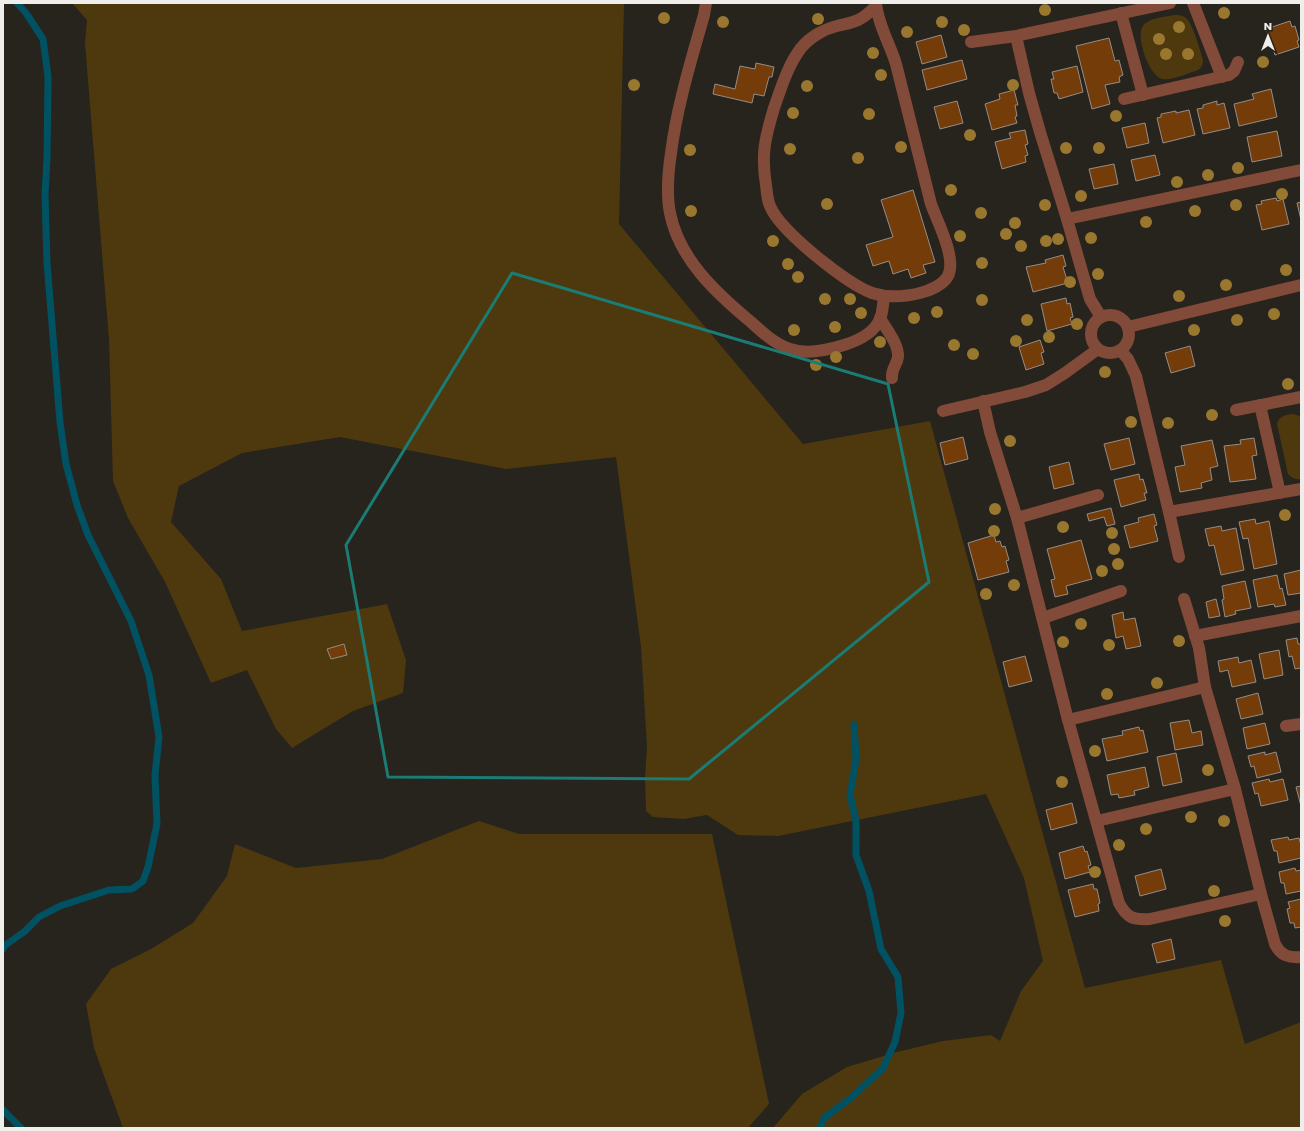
<svg xmlns="http://www.w3.org/2000/svg" width="1304" height="1131" font-family="Poppins,sans-serif">
  <style>
    .green { fill: #4e390e }
    .lines { fill: none; stroke-linecap: round; stroke-linejoin: round }
    .stream { stroke: #005263; stroke-width: 7 }
    .building { fill: #743c09; stroke: #948d88 }
    .minor { stroke: #824a38; stroke-width: 12 }
    .tree { fill: #9a772f }
    .marked { fill: none; stroke: #1a7c74; stroke-width: 3; stroke-linejoin: round }
  </style>
  <rect width="100%" height="100%" fill="#27231d"/>
  <g class="green">
    <polygon points="72,3 624,3 619,224 803,444 930,421 1085,988 1221,960 1245,1044 1301,1022 1301,1128 773,1128 802,1094 847,1067 897,1052 943,1041 991,1035 1000,1041 1021,991 1043,961 1024,878 986,794 778,836 738,835 707,815 684,819 653,817 646,811 645,778 647,746 641,647 616,457 506,469 340,437 242,453 179,486 171,522 221,579 242,631 387,604 406,660 403,693 353,711 292,748 276,729 247,670 211,683 165,582 128,518 113,481 109,340 85,43 87,20"/>
    <path d="M1174 15C1178 15 1183 15 1186 18 1193 24 1200 50 1203 60 1203 65 1202 67 1198 70 1189 73 1171 81 1162 79 1149 76 1135 36 1143 26 1148 18 1165 17 1174 15Z"/>
    <path d="M1294 414 1299 416 1301 418V479C1295 480 1292 478 1288 474L1277 424C1280 415 1285 415 1294 414Z"/>
    <polygon points="479,821 519,834 712,834 769,1104 748,1128 123,1128 94,1048 86,1004 111,969 151,949 193,923 227,876 235,844 296,868 382,859"/>
  </g>
  <g class="lines">
    <g class="stream">
      <polyline points="3,949 4,946 24,932 39,917 60,906 109,890 132,889 143,881 148,867 157,824 155,775 159,737 149,675 131,621 88,535 77,505 66,464 60,422 47,263 45,194 47,159 48,77 43,39 26,13 17,3"/>
      <polyline points="3,1110 21,1128"/>
      <polyline points="820,1128 824,1118 852,1097 883,1068 895,1042 901,1013 898,977 881,949 869,891 856,855 856,821 850,795 856,759 854,725"/>
    </g>
  </g>
  <g class="building">
    <polygon points="1290,21 1292,27 1295,26 1299,40 1297,41 1299,47 1275,55 1266,29"/>
    <polygon points="941,35 947,57 922,64 916,42"/>
    <polygon points="1109,38 1115,61 1119,60 1123,75 1119,77 1120,82 1105,85 1110,104 1092,109 1076,46"/>
    <polygon points="962,60 967,79 927,90 922,70"/>
    <polygon points="756,63 774,67 772,77 769,77 764,96 754,94 752,103 713,94 715,84 735,89 740,66 755,69"/>
    <polygon points="1077,66 1083,92 1059,99 1057,93 1054,93 1051,79 1054,79 1052,72"/>
    <polygon points="1271,89 1277,117 1239,126 1234,104 1254,99 1252,94"/>
    <polygon points="1014,90 1018,105 1015,105 1017,116 1015,117 1017,123 992,130 985,104 1000,99 999,94"/>
    <polygon points="957,101 963,123 940,129 934,107"/>
    <polygon points="1217,101 1217,105 1224,103 1230,128 1203,134 1197,109 1203,108 1203,105"/>
    <polygon points="1189,110 1195,135 1163,143 1157,118 1161,117 1161,114 1176,111 1176,113"/>
    <polygon points="1145,123 1149,143 1127,148 1122,128"/>
    <polygon points="1025,130 1028,144 1025,145 1028,155 1025,156 1026,162 1002,169 995,142 1011,138 1009,133"/>
    <polygon points="1277,131 1282,156 1252,162 1247,137"/>
    <polygon points="1155,155 1160,175 1136,181 1131,160"/>
    <polygon points="1114,164 1118,184 1094,189 1089,169"/>
    <polygon points="913,190 935,262 923,265 926,273 911,278 908,269 893,274 889,261 873,266 866,245 893,237 881,200"/>
    <polygon points="1276,198 1277,201 1283,199 1289,224 1262,230 1256,205 1262,204 1261,201"/>
    <polygon points="1301,202 1301,220 1297,203"/>
    <polygon points="1063,255 1066,266 1063,267 1068,283 1033,292 1026,267 1046,263 1045,260"/>
    <polygon points="1066,298 1067,304 1070,303 1073,317 1070,318 1072,324 1047,331 1041,304"/>
    <polygon points="1040,340 1044,352 1041,353 1044,364 1026,370 1019,347"/>
    <polygon points="1190,346 1195,366 1171,373 1165,353"/>
    <polygon points="963,437 968,459 945,465 940,443"/>
    <polygon points="1129,438 1135,464 1111,470 1104,444"/>
    <polygon points="1254,438 1257,455 1252,456 1256,479 1230,482 1224,446 1241,444 1240,440"/>
    <polygon points="1212,440 1218,466 1210,468 1212,480 1201,483 1202,488 1180,492 1175,467 1185,465 1181,446"/>
    <polygon points="1069,462 1074,484 1054,489 1049,467"/>
    <polygon points="1139,474 1140,480 1143,479 1147,493 1144,493 1146,500 1121,507 1114,480"/>
    <polygon points="1111,508 1115,524 1107,526 1104,517 1089,521 1087,514"/>
    <polygon points="1154,514 1157,525 1154,526 1158,541 1130,548 1124,526 1139,522 1138,518"/>
    <polygon points="1255,519 1256,524 1269,521 1277,564 1254,569 1248,538 1243,539 1239,522"/>
    <polygon points="1221,526 1222,531 1236,528 1244,570 1221,575 1214,545 1209,546 1205,529"/>
    <polygon points="994,535 996,542 1000,541 1002,547 1005,546 1009,560 1006,561 1009,572 978,580 968,543"/>
    <polygon points="1081,540 1092,579 1066,586 1068,594 1055,597 1051,580 1055,579 1047,549"/>
    <polygon points="1301,570 1301,593 1288,595 1284,574"/>
    <polygon points="1277,575 1280,589 1282,588 1286,605 1275,607 1274,604 1258,607 1253,580"/>
    <polygon points="1245,581 1251,608 1235,611 1236,614 1225,617 1222,600 1224,599 1222,586"/>
    <polygon points="1216,599 1220,616 1209,618 1206,602"/>
    <polygon points="1123,612 1124,620 1135,618 1141,646 1126,649 1123,636 1116,638 1112,615"/>
    <polygon points="1297,638 1298,644 1301,644 1301,668 1295,669 1292,656 1289,657 1286,640"/>
    <polygon points="344,644 347,655 331,659 327,649"/>
    <polygon points="1279,650 1283,675 1264,679 1259,654"/>
    <polygon points="1025,656 1032,681 1009,687 1003,662"/>
    <polygon points="1238,657 1239,663 1251,660 1256,682 1232,687 1228,670 1220,672 1218,661"/>
    <polygon points="1258,693 1263,714 1241,719 1236,699"/>
    <polygon points="1189,720 1192,733 1201,731 1203,745 1175,750 1170,723"/>
    <polygon points="1265,723 1270,744 1247,749 1243,728"/>
    <polygon points="1139,727 1140,731 1143,730 1148,752 1107,761 1102,739 1123,735 1122,731"/>
    <polygon points="1265,752 1265,755 1276,752 1281,772 1257,778 1254,766 1251,767 1248,756"/>
    <polygon points="1176,753 1182,782 1163,786 1157,757"/>
    <polygon points="1145,767 1149,787 1134,791 1135,795 1119,798 1118,794 1111,795 1107,775"/>
    <polygon points="1269,779 1270,782 1283,779 1288,800 1261,806 1258,793 1255,794 1252,783"/>
    <polygon points="1301,786 1301,806 1296,787"/>
    <polygon points="1072,803 1077,823 1051,830 1046,810"/>
    <polygon points="1288,837 1289,840 1299,838 1301,845 1301,858 1279,863 1277,851 1274,851 1271,840"/>
    <polygon points="1083,846 1085,852 1087,851 1091,865 1088,866 1090,872 1065,879 1059,853"/>
    <polygon points="1295,868 1296,871 1301,870 1301,891 1286,894 1284,883 1281,883 1279,872"/>
    <polygon points="1161,869 1166,889 1140,896 1135,876"/>
    <polygon points="1093,884 1094,889 1097,889 1100,903 1098,904 1099,911 1075,917 1068,890"/>
    <polygon points="1301,899 1301,927 1295,928 1294,923 1290,923 1287,909 1290,908 1288,902"/>
    <polygon points="1171,939 1175,959 1157,963 1152,944"/>
  </g>
  <g class="lines">
    <g class="minor">
      <path d="M706 3 704 15C691 61 677 106 671 153 668 173 666 193 670 213 679 259 716 293 751 322 763 333 775 344 790 349 807 355 828 350 844 345 857 341 874 333 880 319 883 312 883 303 884 296"/>
      <path d="M876 3C878 25 890 44 896 64L931 204C937 221 957 258 948 276 943 285 929 291 920 293 904 297 888 298 872 293 847 284 780 231 770 206 767 199 767 192 766 185 761 154 765 138 774 108 781 88 788 65 801 48 810 37 824 29 837 26 845 24 853 23 860 19 866 16 871 11 876 6"/>
      <polyline points="1193,3 1222,77"/>
      <polyline points="1121,13 1143,95"/>
      <polyline points="1016,36 1029,93 1040,132 1067,219 1090,299 1101,317"/>
      <polyline points="971,42 1016,36 1170,3"/>
      <polyline points="1124,99 1229,75 1234,71 1238,62"/>
      <polyline points="1067,219 1301,170"/>
      <circle cx="1110" cy="334" r="19"/>
      <path d="M880 318C886 329 899 344 898 357 897 365 891 369 892 378"/>
      <polyline points="1128,327 1301,285"/>
      <polyline points="1120,350 1128,359 1136,376 1169,512 1301,489"/>
      <path d="M983 401 990 432 1017 518 1068 720 1119 903C1127 918 1133 920 1150 919L1261 894"/>
      <polyline points="1260,405 1280,493"/>
      <polyline points="1236,410 1301,397"/>
      <polyline points="943,411 1025,392 1046,385 1065,373 1098,349"/>
      <polyline points="1169,512 1179,557"/>
      <polyline points="1017,518 1098,495"/>
      <path d="M1184 599 1199 648 1205 687 1235 789 1261 894 1275 944C1281 956 1289 958 1301 957"/>
      <polyline points="1043,618 1121,591"/>
      <polyline points="1195,636 1301,616"/>
      <polyline points="1068,720 1205,687"/>
      <polyline points="1286,726 1301,724"/>
      <polyline points="1097,821 1235,789"/>
    </g>
  </g>
  <g class="tree">
    <circle cx="1045" cy="10" r="6"/>
    <circle cx="1224" cy="13" r="6"/>
    <circle cx="664" cy="18" r="6"/>
    <circle cx="818" cy="19" r="6"/>
    <circle cx="723" cy="22" r="6"/>
    <circle cx="942" cy="22" r="6"/>
    <circle cx="1179" cy="27" r="6"/>
    <circle cx="964" cy="30" r="6"/>
    <circle cx="907" cy="32" r="6"/>
    <circle cx="1159" cy="39" r="6"/>
    <circle cx="873" cy="53" r="6"/>
    <circle cx="1166" cy="54" r="6"/>
    <circle cx="1188" cy="54" r="6"/>
    <circle cx="1263" cy="62" r="6"/>
    <circle cx="881" cy="75" r="6"/>
    <circle cx="634" cy="85" r="6"/>
    <circle cx="1013" cy="85" r="6"/>
    <circle cx="807" cy="86" r="6"/>
    <circle cx="793" cy="113" r="6"/>
    <circle cx="869" cy="114" r="6"/>
    <circle cx="1116" cy="116" r="6"/>
    <circle cx="970" cy="135" r="6"/>
    <circle cx="901" cy="147" r="6"/>
    <circle cx="1066" cy="148" r="6"/>
    <circle cx="1099" cy="148" r="6"/>
    <circle cx="790" cy="149" r="6"/>
    <circle cx="690" cy="150" r="6"/>
    <circle cx="858" cy="158" r="6"/>
    <circle cx="1238" cy="168" r="6"/>
    <circle cx="1208" cy="175" r="6"/>
    <circle cx="1177" cy="182" r="6"/>
    <circle cx="951" cy="190" r="6"/>
    <circle cx="1282" cy="194" r="6"/>
    <circle cx="1081" cy="196" r="6"/>
    <circle cx="827" cy="204" r="6"/>
    <circle cx="1045" cy="205" r="6"/>
    <circle cx="1236" cy="205" r="6"/>
    <circle cx="691" cy="211" r="6"/>
    <circle cx="1195" cy="211" r="6"/>
    <circle cx="981" cy="213" r="6"/>
    <circle cx="1146" cy="222" r="6"/>
    <circle cx="1015" cy="223" r="6"/>
    <circle cx="1006" cy="234" r="6"/>
    <circle cx="960" cy="236" r="6"/>
    <circle cx="1091" cy="238" r="6"/>
    <circle cx="1058" cy="239" r="6"/>
    <circle cx="773" cy="241" r="6"/>
    <circle cx="1046" cy="241" r="6"/>
    <circle cx="1021" cy="246" r="6"/>
    <circle cx="982" cy="263" r="6"/>
    <circle cx="788" cy="264" r="6"/>
    <circle cx="1286" cy="270" r="6"/>
    <circle cx="1098" cy="274" r="6"/>
    <circle cx="798" cy="277" r="6"/>
    <circle cx="1070" cy="282" r="6"/>
    <circle cx="1226" cy="285" r="6"/>
    <circle cx="1179" cy="296" r="6"/>
    <circle cx="825" cy="299" r="6"/>
    <circle cx="850" cy="299" r="6"/>
    <circle cx="982" cy="300" r="6"/>
    <circle cx="937" cy="312" r="6"/>
    <circle cx="861" cy="313" r="6"/>
    <circle cx="1274" cy="314" r="6"/>
    <circle cx="914" cy="318" r="6"/>
    <circle cx="1027" cy="320" r="6"/>
    <circle cx="1237" cy="320" r="6"/>
    <circle cx="1077" cy="324" r="6"/>
    <circle cx="835" cy="327" r="6"/>
    <circle cx="794" cy="330" r="6"/>
    <circle cx="1194" cy="330" r="6"/>
    <circle cx="1049" cy="337" r="6"/>
    <circle cx="1016" cy="341" r="6"/>
    <circle cx="880" cy="342" r="6"/>
    <circle cx="954" cy="345" r="6"/>
    <circle cx="973" cy="354" r="6"/>
    <circle cx="836" cy="357" r="6"/>
    <circle cx="816" cy="365" r="6"/>
    <circle cx="1105" cy="372" r="6"/>
    <circle cx="1288" cy="384" r="6"/>
    <circle cx="1212" cy="415" r="6"/>
    <circle cx="1131" cy="422" r="6"/>
    <circle cx="1168" cy="423" r="6"/>
    <circle cx="1010" cy="441" r="6"/>
    <circle cx="995" cy="509" r="6"/>
    <circle cx="1285" cy="515" r="6"/>
    <circle cx="1063" cy="527" r="6"/>
    <circle cx="994" cy="531" r="6"/>
    <circle cx="1112" cy="533" r="6"/>
    <circle cx="1114" cy="549" r="6"/>
    <circle cx="1118" cy="564" r="6"/>
    <circle cx="1102" cy="571" r="6"/>
    <circle cx="1014" cy="585" r="6"/>
    <circle cx="986" cy="594" r="6"/>
    <circle cx="1081" cy="624" r="6"/>
    <circle cx="1179" cy="641" r="6"/>
    <circle cx="1063" cy="642" r="6"/>
    <circle cx="1109" cy="645" r="6"/>
    <circle cx="1157" cy="683" r="6"/>
    <circle cx="1107" cy="694" r="6"/>
    <circle cx="1095" cy="751" r="6"/>
    <circle cx="1208" cy="770" r="6"/>
    <circle cx="1062" cy="782" r="6"/>
    <circle cx="1191" cy="817" r="6"/>
    <circle cx="1224" cy="821" r="6"/>
    <circle cx="1146" cy="829" r="6"/>
    <circle cx="1119" cy="845" r="6"/>
    <circle cx="1095" cy="872" r="6"/>
    <circle cx="1214" cy="891" r="6"/>
    <circle cx="1225" cy="921" r="6"/>
  </g>
  <path class="marked" d="M512 273 888 384 929 582 689 779 388 777 346 545Z"/>
  <rect width="1304" height="1131" fill="none" stroke="#f0eeea" stroke-width="8"/>
  <g transform="translate(1268 36)" stroke="#27231d" stroke-width="3" paint-order="stroke">
  <path d="M0-3L7 15L0 10L-7 15Z" fill="#f0eeea"/>
  <text y="-6" font-size="11" font-weight="bold" text-anchor="middle" fill="#f0eeea">N</text>
  </g>
</svg>
